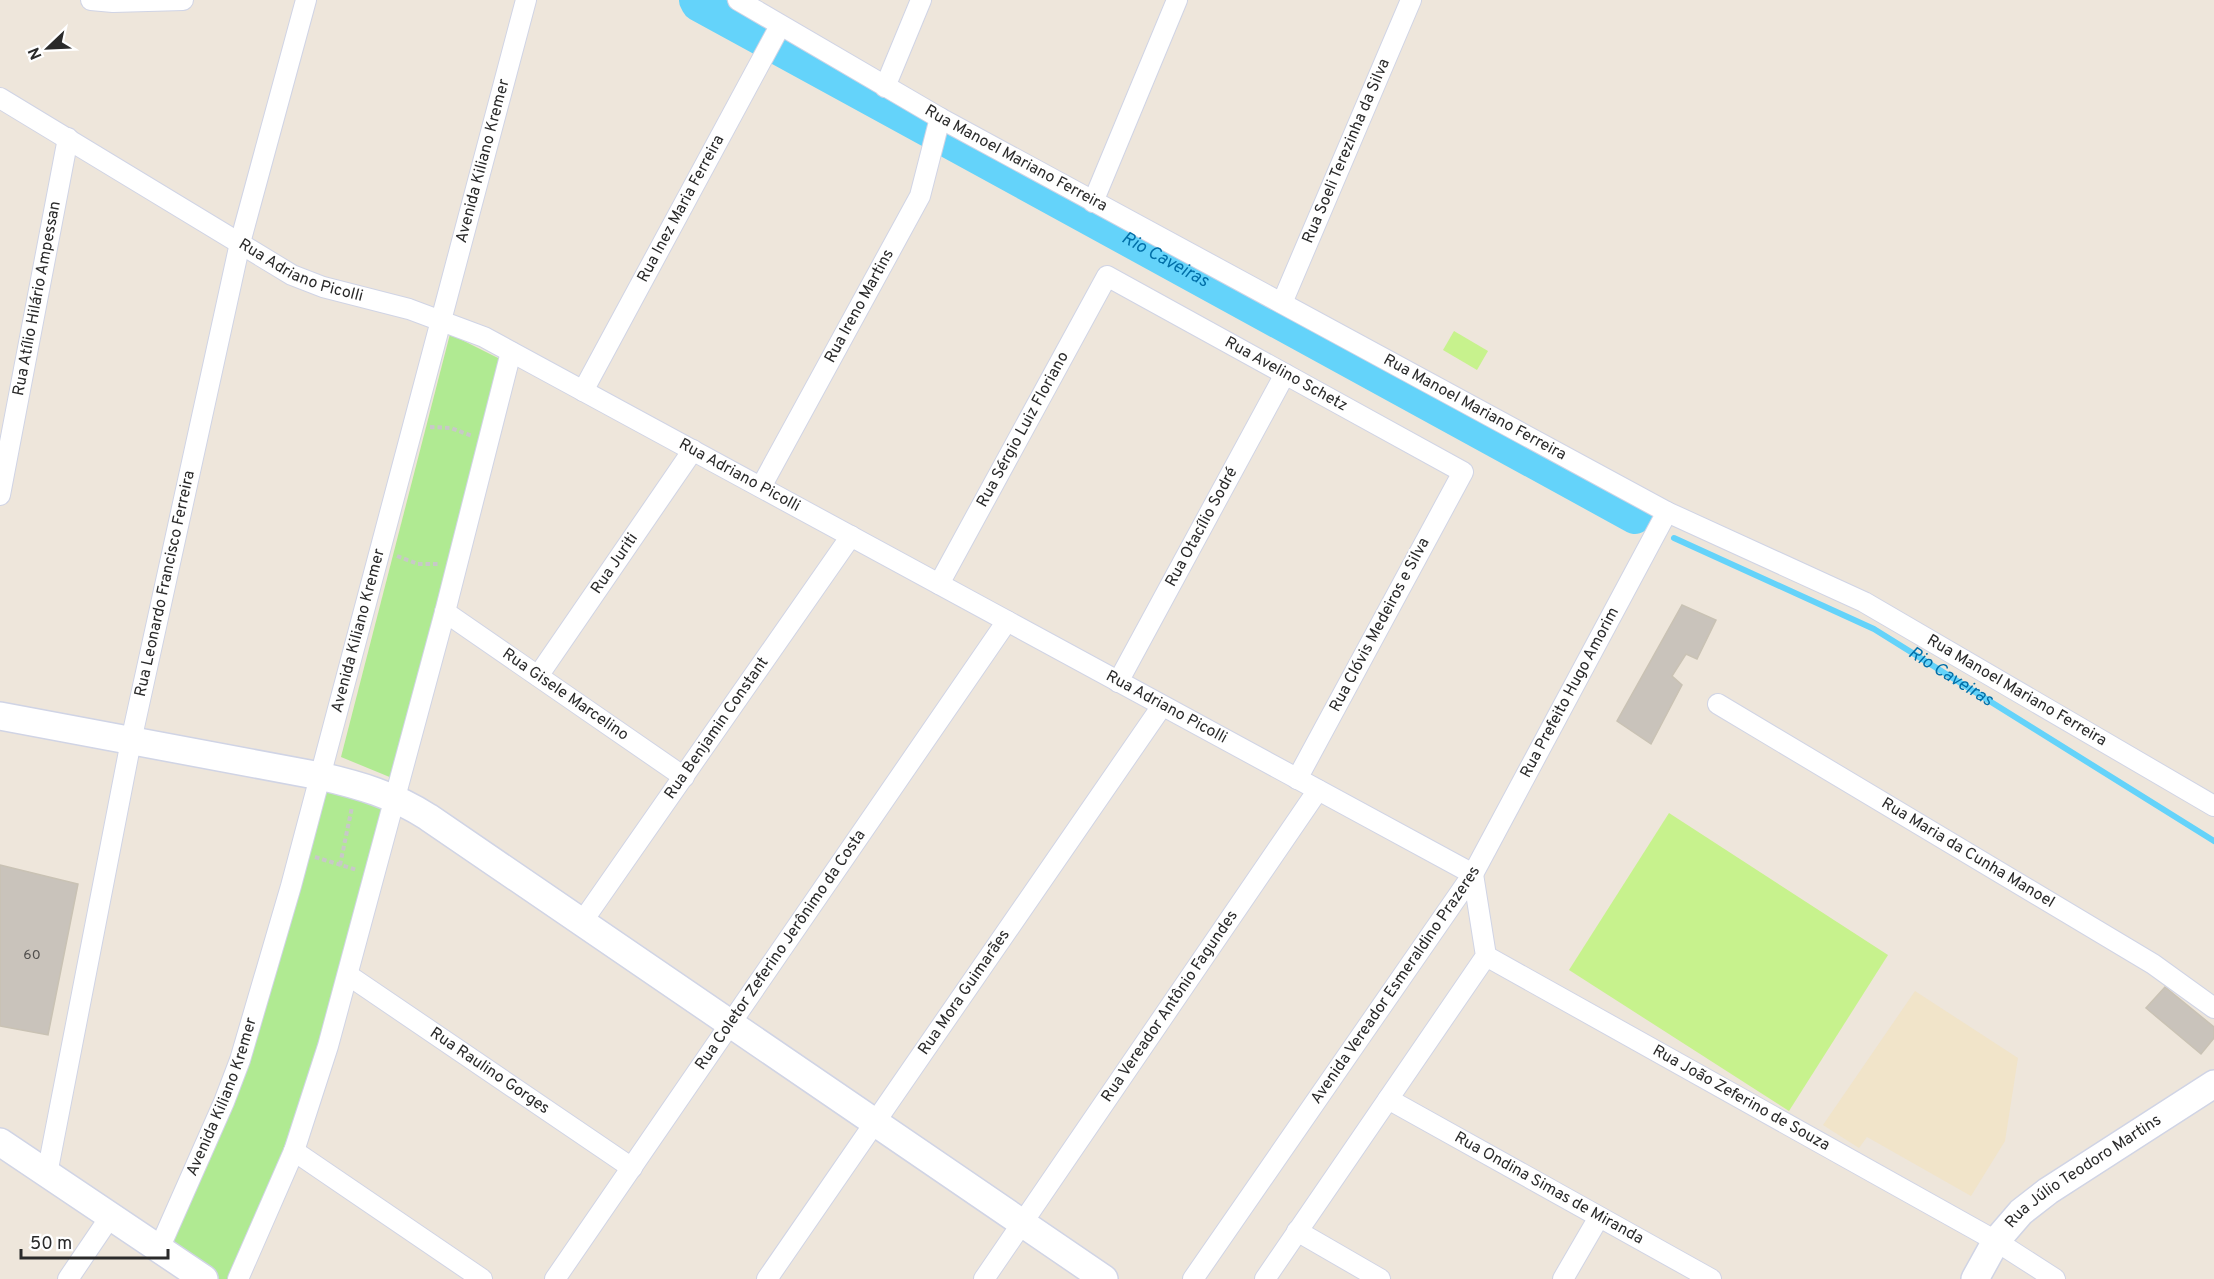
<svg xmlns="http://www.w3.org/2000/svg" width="2214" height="1279" font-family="Overpass,sans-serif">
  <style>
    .education { fill: #f1e4c9 }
    .green { fill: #b0ea92 }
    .pitch { fill: #c7f28d }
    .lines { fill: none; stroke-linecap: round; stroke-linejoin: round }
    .stream { stroke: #64d3fa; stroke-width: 6 }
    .river { stroke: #64d3fa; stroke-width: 34 }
    .building { fill: #c9c3bb; stroke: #c9c2b4; stroke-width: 1.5 }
    .street-casing { stroke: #d0d4e5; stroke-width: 22 }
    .secondary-casing { stroke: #d0d4e5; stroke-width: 30 }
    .path { stroke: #c8c8c8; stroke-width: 4; stroke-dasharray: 4.5 3; stroke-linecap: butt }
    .street { stroke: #fff; stroke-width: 20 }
    .secondary { stroke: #fff; stroke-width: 27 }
    .labels { text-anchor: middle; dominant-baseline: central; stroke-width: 4.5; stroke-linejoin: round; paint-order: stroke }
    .number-label { font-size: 14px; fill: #52504e }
    .street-label { font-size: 16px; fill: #2a2a2a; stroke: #fff }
    .water-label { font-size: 18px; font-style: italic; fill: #016fa8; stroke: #fff }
  </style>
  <rect width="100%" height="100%" fill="#eee6db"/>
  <polygon class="education" points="1915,991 2018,1058 2005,1141 1971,1196 1867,1137 1859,1148 1823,1125"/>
  <g class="green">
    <polygon points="450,334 500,359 392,778 341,757"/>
    <path d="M325 791 383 804C354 909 329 1016 294 1119 276 1174 251 1226 228 1279H218L169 1249Z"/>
  </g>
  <g class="pitch">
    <polygon points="1454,331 1488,351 1477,370 1443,350"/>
    <polygon points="1669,813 1888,955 1789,1111 1569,970"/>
  </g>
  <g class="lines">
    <path class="stream" id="s1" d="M1674 538 1874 629 2214 841"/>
    <path class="river" id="s2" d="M696 0 698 4 1635 517"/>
  </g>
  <g class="building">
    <polygon points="1682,605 1716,620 1697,659 1686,654 1672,676 1682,685 1651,744 1617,721"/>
    <polygon points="0,865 78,884 48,1035 0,1026"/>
    <polygon points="2165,987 2214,1027 2214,1038 2201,1054 2146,1008"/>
  </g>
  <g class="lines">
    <defs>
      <g id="street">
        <polyline points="91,0 113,2 183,0"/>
        <path id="s3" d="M738 0 940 118 1667 512 1864 602 2214 806"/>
        <polyline points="885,87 921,0"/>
        <path id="s4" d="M0 98 292 275 323 287 409 309 484 337 1473 874"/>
        <polyline points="1093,202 1177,0"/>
        <path id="s5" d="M1282 303 1411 0"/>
        <path id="s6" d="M583 391 780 26"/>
        <path id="s7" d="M761 487 920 196 940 118"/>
        <path id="s8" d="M0 495 68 138"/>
        <path id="s9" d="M939 584 1107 276 1463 472 1297 779"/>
        <path id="s10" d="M445 612 684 777"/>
        <path id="s11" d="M538 676 693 450"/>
        <path id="s12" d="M1118 682 1285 374"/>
        <path id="s13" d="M1718 704 2153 964 2214 1008"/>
        <path id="s14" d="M582 922 851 536"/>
        <path id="s15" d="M1486 956 1996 1241 2055 1279"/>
        <path id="s16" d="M348 975 632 1168"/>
        <path id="s17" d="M1388 1099 1711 1279"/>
        <polyline points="294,1151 482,1279"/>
        <path id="s18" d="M47 1174 131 741 240 243 306 0"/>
        <polyline points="1297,1231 1380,1279"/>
        <path id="s19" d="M159 1249 224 1102 240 1060 291 886 526 0"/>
        <polyline points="68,1279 110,1217"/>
        <polyline points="238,1279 294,1151 328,1046 445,612 511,352"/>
        <path id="s20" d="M555 1279 1007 621"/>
        <path id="s21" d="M767 1279 1162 706"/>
        <path id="s22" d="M984 1279 1318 790"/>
        <path id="s23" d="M1193 1279 1473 874 1667 512"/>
        <polyline points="1265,1279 1486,956 1473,874"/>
        <polyline points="1563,1279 1599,1217"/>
      </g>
      <g id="secondary">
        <path d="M0 716 320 776C359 785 394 795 428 817L1104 1279"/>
        <polyline points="0,1142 204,1279"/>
        <path id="s24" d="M1975 1279 1996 1241 2021 1212 2048 1191 2214 1084"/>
      </g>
    </defs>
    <use href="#street" class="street-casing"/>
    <use href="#secondary" class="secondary-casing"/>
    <g class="path">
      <polyline points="430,427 451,428 472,436"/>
      <polyline points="397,556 418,564 439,564"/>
      <polyline points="315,857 357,870"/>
      <polyline points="340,865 352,807"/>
    </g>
    <use href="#street" class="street"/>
    <use href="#secondary" class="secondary"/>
  </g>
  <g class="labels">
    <g class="number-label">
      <text x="32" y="955">60</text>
    </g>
    <g class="street-label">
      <text stroke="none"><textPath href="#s5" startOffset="165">Rua Soeli Terezinha da Silva</textPath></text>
      <text stroke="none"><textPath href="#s3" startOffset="320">Rua Manoel Mariano Ferreira</textPath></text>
      <text stroke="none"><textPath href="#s19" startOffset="1137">Avenida Kiliano Kremer</textPath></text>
      <text stroke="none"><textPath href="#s6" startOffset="207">Rua Inez Maria Ferreira</textPath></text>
      <text stroke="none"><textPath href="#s4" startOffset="348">Rua Adriano Picolli</textPath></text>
      <text stroke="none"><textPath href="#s8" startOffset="200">Rua Atílio Hilário Ampessan</textPath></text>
      <text stroke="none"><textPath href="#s7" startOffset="206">Rua Ireno Martins</textPath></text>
      <text stroke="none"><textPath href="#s9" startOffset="555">Rua Avelino Schetz</textPath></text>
      <text stroke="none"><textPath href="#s3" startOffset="842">Rua Manoel Mariano Ferreira</textPath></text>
      <text stroke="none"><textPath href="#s9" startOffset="176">Rua Sérgio Luiz Floriano</textPath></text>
      <text stroke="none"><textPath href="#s4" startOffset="834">Rua Adriano Picolli</textPath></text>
      <text stroke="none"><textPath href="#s12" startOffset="176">Rua Otacílio Sodré</textPath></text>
      <text stroke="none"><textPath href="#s11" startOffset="136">Rua Juriti</textPath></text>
      <text stroke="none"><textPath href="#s18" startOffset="602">Rua Leonardo Francisco Ferreira</textPath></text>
      <text transform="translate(1380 625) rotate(-62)">Rua Clóvis Medeiros e Silva</text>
      <text stroke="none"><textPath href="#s19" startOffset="651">Avenida Kiliano Kremer</textPath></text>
      <text stroke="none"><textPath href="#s3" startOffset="1454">Rua Manoel Mariano Ferreira</textPath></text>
      <text stroke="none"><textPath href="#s23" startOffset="698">Rua Prefeito Hugo Amorim</textPath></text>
      <text stroke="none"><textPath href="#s10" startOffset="146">Rua Gisele Marcelino</textPath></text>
      <text stroke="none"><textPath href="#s4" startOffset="1320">Rua Adriano Picolli</textPath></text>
      <text stroke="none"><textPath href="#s14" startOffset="236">Rua Benjamin Constant</textPath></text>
      <text stroke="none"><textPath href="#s13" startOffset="291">Rua Maria da Cunha Manoel</textPath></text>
      <text stroke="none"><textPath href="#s20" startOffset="399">Rua Coletor Zeferino Jerônimo da Costa</textPath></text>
      <text stroke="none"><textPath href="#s21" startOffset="348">Rua Mora Guimarães</textPath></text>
      <text stroke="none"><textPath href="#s23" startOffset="357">Avenida Vereador Esmeraldino Prazeres</textPath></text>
      <text stroke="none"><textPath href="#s22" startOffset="330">Rua Vereador Antônio Fagundes</textPath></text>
      <text stroke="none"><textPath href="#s16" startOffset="171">Rua Raulino Gorges</textPath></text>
      <text stroke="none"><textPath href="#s19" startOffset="165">Avenida Kiliano Kremer</textPath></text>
      <text stroke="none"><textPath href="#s15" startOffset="292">Rua João Zeferino de Souza</textPath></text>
      <text stroke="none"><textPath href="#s24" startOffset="156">Rua Júlio Teodoro Martins</textPath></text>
      <text stroke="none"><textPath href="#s17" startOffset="184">Rua Ondina Simas de Miranda</textPath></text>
    </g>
    <g class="water-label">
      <text stroke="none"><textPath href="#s2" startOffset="537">Rio Caveiras</textPath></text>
      <text stroke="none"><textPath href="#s1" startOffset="310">Rio Caveiras</textPath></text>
    </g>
  </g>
  <g transform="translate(48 48) rotate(247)" stroke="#ffffff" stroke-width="4.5" paint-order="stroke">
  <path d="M0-4.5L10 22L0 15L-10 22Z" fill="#2a2a2a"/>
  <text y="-9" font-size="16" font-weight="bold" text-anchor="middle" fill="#2a2a2a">N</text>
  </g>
  <path d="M21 1249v9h147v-9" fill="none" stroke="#2a2a2a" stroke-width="3"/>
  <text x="30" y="1249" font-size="18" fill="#2a2a2a" stroke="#ffffff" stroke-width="4.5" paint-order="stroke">50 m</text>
</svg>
